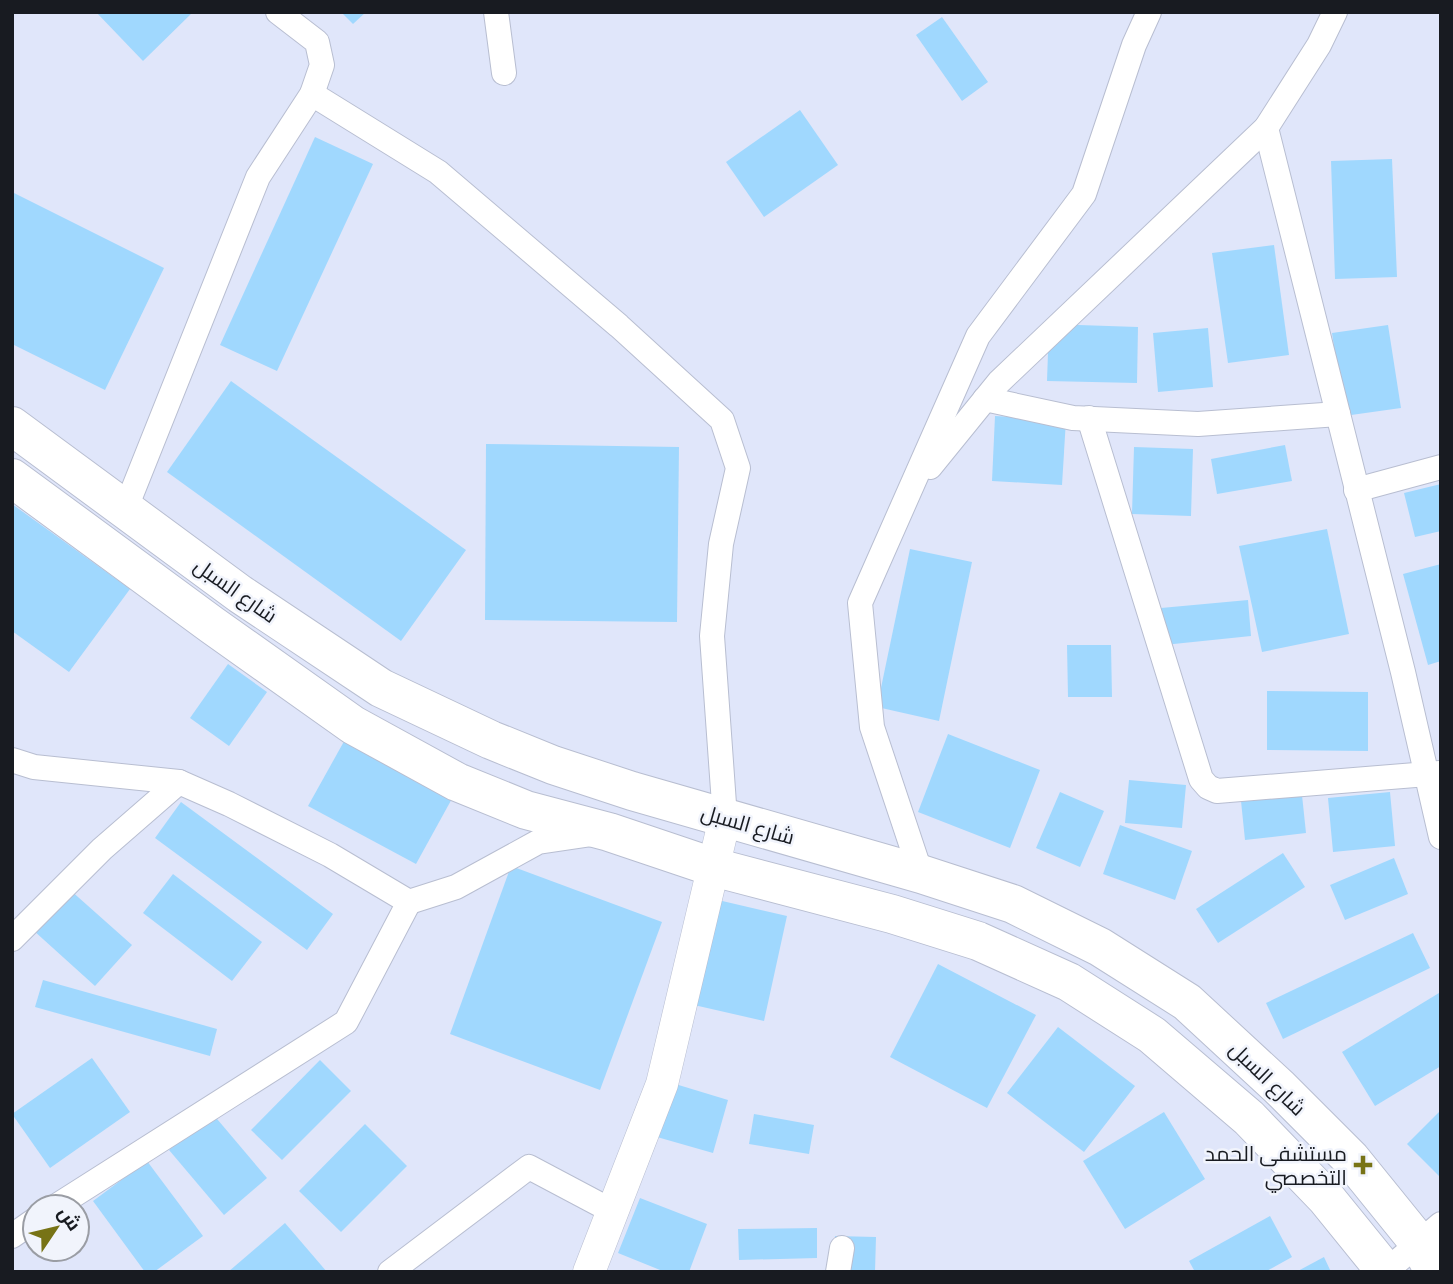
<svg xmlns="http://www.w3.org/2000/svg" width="1453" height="1284" font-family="'IBM Plex Serif',Cairo,serif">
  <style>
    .building { fill: #a0d8fe }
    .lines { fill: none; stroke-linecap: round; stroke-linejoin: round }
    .minor-casing { stroke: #b8bed1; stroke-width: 26 }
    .tertiary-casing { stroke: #b8bed1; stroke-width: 33 }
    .primary-casing { stroke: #b8bed1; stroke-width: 40 }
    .minor { stroke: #fff; stroke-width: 24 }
    .tertiary { stroke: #fff; stroke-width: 32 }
    .primary { stroke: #fff; stroke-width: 38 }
    .poi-dot { fill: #777316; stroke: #f1f4fc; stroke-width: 2.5 }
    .labels { text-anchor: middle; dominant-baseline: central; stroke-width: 5; stroke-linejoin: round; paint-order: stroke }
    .street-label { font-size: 21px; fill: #181b21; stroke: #f1f4fc }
    .poi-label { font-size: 21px; fill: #181b21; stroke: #f1f4fc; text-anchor: end }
  </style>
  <rect width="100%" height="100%" fill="#e0e6fa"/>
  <g class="building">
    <polygon points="96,12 193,12 143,61"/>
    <polygon points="341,12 366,12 353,24"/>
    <polygon points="942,17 988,82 962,101 916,35"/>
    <polygon points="800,110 838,165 764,217 726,162"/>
    <polygon points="315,137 373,164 277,371 220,345"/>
    <polygon points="1392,159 1397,277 1335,279 1331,161"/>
    <polygon points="12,192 164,268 105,390 12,344"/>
    <polygon points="1274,245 1289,355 1228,363 1212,253"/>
    <polygon points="1049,324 1138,327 1137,383 1047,381"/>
    <polygon points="1388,325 1401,408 1344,416 1332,333"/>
    <polygon points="1208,328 1213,387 1158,392 1153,333"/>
    <polygon points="231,381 466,550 401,641 167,472"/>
    <polygon points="995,416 1066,420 1062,485 992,481"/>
    <polygon points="486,444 679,447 677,622 485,620"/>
    <polygon points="1285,445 1292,481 1217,494 1211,459"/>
    <polygon points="1134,447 1193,449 1191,516 1132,514"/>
    <polygon points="1441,484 1441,531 1415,537 1404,493"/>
    <polygon points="12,504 130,589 69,672 12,631"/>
    <polygon points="1327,529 1349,634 1262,652 1239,546"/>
    <polygon points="910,549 972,562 939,721 877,707"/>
    <polygon points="1441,564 1441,661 1428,665 1403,574"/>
    <polygon points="1248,600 1251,636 1164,645 1161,608"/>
    <polygon points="1067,645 1111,645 1112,697 1068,697"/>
    <polygon points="228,664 267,692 229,746 190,718"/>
    <polygon points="1267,691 1368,692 1368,751 1267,750"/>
    <polygon points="948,734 1040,770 1010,848 918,812"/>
    <polygon points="347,736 454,795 416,864 308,806"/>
    <polygon points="1129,780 1186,785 1182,828 1125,823"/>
    <polygon points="1060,792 1104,811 1080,867 1036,848"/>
    <polygon points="1390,792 1395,846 1333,852 1328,798"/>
    <polygon points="1302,795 1306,833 1245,840 1241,801"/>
    <polygon points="181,802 333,914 307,950 155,838"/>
    <polygon points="1120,825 1192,851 1175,900 1103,874"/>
    <polygon points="1283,853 1305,887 1218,943 1196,909"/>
    <polygon points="1394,858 1408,894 1345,920 1330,885"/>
    <polygon points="511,866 662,922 600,1090 450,1034"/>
    <polygon points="173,874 262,942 232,981 143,913"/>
    <polygon points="69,889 132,945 95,986 33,930"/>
    <polygon points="718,900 787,916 764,1021 694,1005"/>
    <polygon points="1413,933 1430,968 1283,1039 1266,1003"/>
    <polygon points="938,964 1036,1015 987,1108 890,1057"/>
    <polygon points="43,980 217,1029 210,1056 35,1007"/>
    <polygon points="1439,993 1441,1066 1375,1106 1342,1052"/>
    <polygon points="1058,1027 1135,1086 1084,1152 1007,1093"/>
    <polygon points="92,1058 130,1112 50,1168 12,1114"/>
    <polygon points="320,1060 351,1091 282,1160 251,1130"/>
    <polygon points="672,1083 728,1100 713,1153 657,1137"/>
    <polygon points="1441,1110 1441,1178 1407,1144"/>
    <polygon points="1164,1112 1205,1179 1125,1229 1083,1161"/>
    <polygon points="212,1113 267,1178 224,1215 169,1150"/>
    <polygon points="754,1114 814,1125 809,1154 749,1144"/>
    <polygon points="365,1124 407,1166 341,1232 299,1191"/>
    <polygon points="147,1161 203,1236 154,1272 145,1272 93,1201"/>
    <polygon points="640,1198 707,1224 689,1272 665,1272 618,1253"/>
    <polygon points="1270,1216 1292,1257 1265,1272 1195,1272 1189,1261"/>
    <polygon points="285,1223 327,1272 228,1272"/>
    <polygon points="817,1228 817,1258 739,1260 738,1229"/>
    <polygon points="835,1236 876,1237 875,1272 835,1272"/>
    <polygon points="1324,1257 1331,1272 1296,1272"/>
  </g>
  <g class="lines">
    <defs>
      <g id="minor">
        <polyline points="496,12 504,73"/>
        <polyline points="312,94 438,172 619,326 722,420 738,468 721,544 712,636 725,818"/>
        <polyline points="1266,128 1403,672 1441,837"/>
        <polyline points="985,399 1073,418 1198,424 1338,414"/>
        <polyline points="1089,418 1201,779 1208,787 1217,791 1440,773"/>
        <polyline points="930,467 999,382 1266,128 1319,45 1335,12"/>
        <polyline points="1356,490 1441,467"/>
        <polyline points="125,510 258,177 312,94 322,65 317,42 278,12"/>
        <polyline points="12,760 34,767 179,782 229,804 330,855 409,902 456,887 538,842 592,834"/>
        <polyline points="921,874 872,727 860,603 978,336 1084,194 1134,45 1149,12"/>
        <polyline points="12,939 102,849 179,782"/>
        <polyline points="55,1207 346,1022 409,902"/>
        <polyline points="12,1236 35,1220"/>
        <polyline points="1386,1271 1441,1224"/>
        <polyline points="390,1272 529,1167 612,1211"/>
        <polyline points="838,1272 842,1248"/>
      </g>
      <polyline id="tertiary" points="589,1272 662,1084 725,818"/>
      <g id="primary">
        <polyline points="12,426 240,594 381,688 491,740 553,765 632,791 921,874 1013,904 1100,947 1187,1002 1279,1087 1351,1159 1419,1243 1434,1272"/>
        <polyline points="12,478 212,625 353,725 457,782 526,810 609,832 713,867 892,914 978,941 1069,982 1152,1035 1249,1118 1326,1198 1386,1272"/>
      </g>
    </defs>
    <use href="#minor" class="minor-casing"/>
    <use href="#tertiary" class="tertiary-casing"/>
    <use href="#primary" class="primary-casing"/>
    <use href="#minor" class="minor"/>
    <use href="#tertiary" class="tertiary"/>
    <use href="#primary" class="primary"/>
  </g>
  <path class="poi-dot" d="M1359.5 1154.5h7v7h7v7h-7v7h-7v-7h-7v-7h7z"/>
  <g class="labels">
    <g class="street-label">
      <text transform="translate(236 590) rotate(35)">شارع السبل</text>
      <text transform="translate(748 824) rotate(16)">شارع السبل</text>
      <text transform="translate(1268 1078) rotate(44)">شارع السبل</text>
    </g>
    <g class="poi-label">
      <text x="1347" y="1153">مستشفى الحمد<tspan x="1347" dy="24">التخصصي</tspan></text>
    </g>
  </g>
  <rect width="1453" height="1284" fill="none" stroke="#181b21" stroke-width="28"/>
  <g transform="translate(56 1228) rotate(55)"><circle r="33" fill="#f1f4fc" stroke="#9a9da4" stroke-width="2"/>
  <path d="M0-5L12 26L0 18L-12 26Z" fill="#777316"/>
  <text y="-10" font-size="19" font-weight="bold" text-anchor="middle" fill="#181b21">ش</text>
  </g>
</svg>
